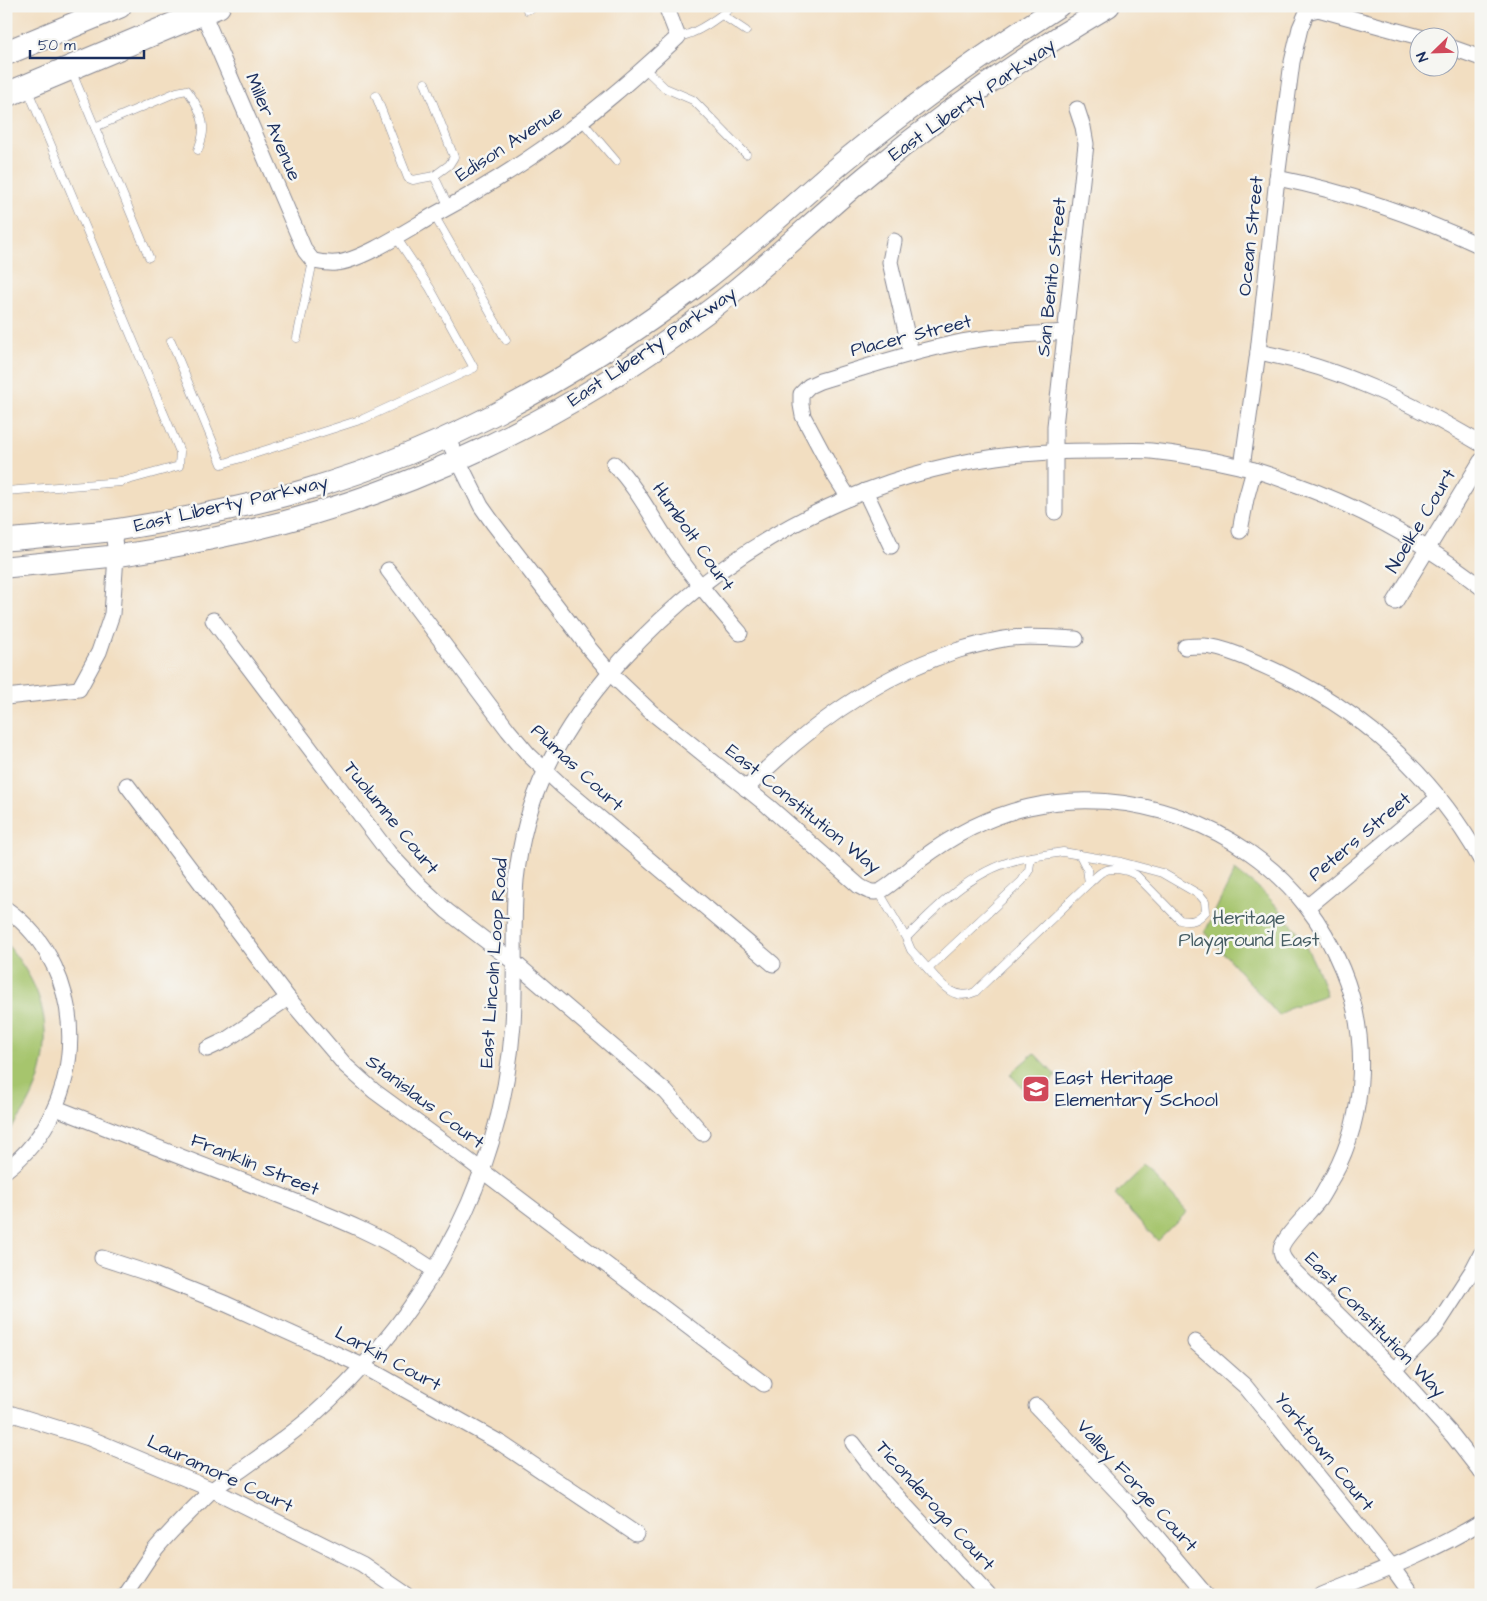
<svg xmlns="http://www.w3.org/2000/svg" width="1487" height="1601" font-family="'Architects Daughter',sans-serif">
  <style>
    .green { fill: #a6c56d; stroke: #607a66 }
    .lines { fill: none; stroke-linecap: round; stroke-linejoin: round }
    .lane-casing { stroke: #868690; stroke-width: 9 }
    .street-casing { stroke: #868690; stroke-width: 17 }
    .secondary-casing { stroke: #868690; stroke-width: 23 }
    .primary-casing { stroke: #868690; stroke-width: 26 }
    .lane { stroke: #fff; stroke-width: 8 }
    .street { stroke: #fff; stroke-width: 15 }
    .secondary { stroke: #fff; stroke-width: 21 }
    .primary { stroke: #fff; stroke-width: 24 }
    .labels { text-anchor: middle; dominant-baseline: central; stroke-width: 5; stroke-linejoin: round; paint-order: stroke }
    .street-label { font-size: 19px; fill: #1b2f5e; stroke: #f6f6f2 }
    .park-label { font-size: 19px; fill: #455c62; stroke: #f6f6f2 }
    .poi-label { font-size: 19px; fill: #1b2f5e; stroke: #f6f6f2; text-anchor: start }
  </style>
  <rect width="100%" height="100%" fill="#f6f6f2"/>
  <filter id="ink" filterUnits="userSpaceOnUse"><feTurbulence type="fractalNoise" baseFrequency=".02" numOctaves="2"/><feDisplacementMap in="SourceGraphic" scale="10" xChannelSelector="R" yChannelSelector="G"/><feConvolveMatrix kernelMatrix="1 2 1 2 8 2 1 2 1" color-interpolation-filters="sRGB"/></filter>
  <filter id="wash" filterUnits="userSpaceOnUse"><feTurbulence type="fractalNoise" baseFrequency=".0096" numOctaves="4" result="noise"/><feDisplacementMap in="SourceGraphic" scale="20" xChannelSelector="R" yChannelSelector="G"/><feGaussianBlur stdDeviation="1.12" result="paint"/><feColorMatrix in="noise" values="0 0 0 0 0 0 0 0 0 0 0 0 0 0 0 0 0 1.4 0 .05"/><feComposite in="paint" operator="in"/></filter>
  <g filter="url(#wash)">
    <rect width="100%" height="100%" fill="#f2dec1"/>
    <g class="green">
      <path d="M1235 870C1246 879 1258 887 1268 897 1296 925 1315 957 1326 995L1288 1008 1279 1016 1205 932Z"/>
      <path d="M6 943C19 959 31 976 38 995 55 1043 41 1098 6 1134Z"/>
      <polygon points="1034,1053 1056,1076 1032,1099 1010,1074"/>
      <polygon points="1145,1166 1187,1212 1158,1241 1115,1195"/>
    </g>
  </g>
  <g filter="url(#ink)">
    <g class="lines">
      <defs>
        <g id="lane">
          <polyline points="527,10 536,6"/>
          <polyline points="722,15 746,31"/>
          <path d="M678 37C697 34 718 18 733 6"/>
          <polyline points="644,68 665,88 693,100 746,154"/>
          <polyline points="71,70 149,257"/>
          <polyline points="425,83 454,157 449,165 434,176"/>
          <polyline points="376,96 408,178 413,180 434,176 449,207"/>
          <polyline points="581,120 616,161"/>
          <path d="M95 127 177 92 187 90C195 101 204 117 203 131 203 137 200 144 198 150"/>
          <polyline points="434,215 506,340"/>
          <polyline points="297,338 313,261"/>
          <polyline points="171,341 222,464 363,419 474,368 430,288 396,237"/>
          <polyline points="6,491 121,482 179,466 180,452 27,88"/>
          <path d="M1080 855 1121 862 1162 873 1200 895 1205 901 1206 911C1198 920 1192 923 1180 920L1136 875C1127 870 1112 866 1102 872 1098 874 1093 880 1089 883"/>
          <path d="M879 892 906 938 911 950 928 969 1022 881 1029 870 1031 857C979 864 941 902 906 938"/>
          <path d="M928 969C941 984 954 1002 975 992L1089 883 1087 869 1080 855 1063 852 1031 857"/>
        </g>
        <g id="street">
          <path d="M200 6 305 251 313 261C320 262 329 264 336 263 361 261 411 228 434 215 471 195 507 174 541 150 590 117 635 77 678 37L666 6"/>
          <polyline points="1450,47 1481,58"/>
          <path d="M1277 178C1348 192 1416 216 1481 246"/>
          <polyline points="894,241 890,262 911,353"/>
          <path d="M1258 352C1338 367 1412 403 1481 444"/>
          <path d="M446 436 481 506 493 523 589 648 611 674 650 711 768 806 859 886C866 890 872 894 880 891 890 887 910 867 920 860 953 835 989 816 1029 807 1128 784 1244 825 1306 906 1321 925 1333 947 1342 969 1369 1034 1367 1114 1333 1176 1328 1184 1324 1193 1319 1200 1311 1211 1281 1239 1281 1250 1281 1258 1287 1263 1292 1269L1394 1370 1453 1436 1481 1472"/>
          <path d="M614 464C637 488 652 518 671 546 692 577 716 605 740 633"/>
          <polyline points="1242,467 1258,352 1277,178 1292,62 1300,28 1307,12 1318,9 1423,38"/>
          <polyline points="865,491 891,546"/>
          <path d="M849 498 835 476 803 416 801 405V394L809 386 820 381C864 368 907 353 952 344 989 336 1028 335 1066 332"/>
          <polyline points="1055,512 1055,426 1086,144 1083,127 1077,109"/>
          <polyline points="1240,531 1246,499 1254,470"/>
          <polyline points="388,570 508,730 529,755 563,787 773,964"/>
          <polyline points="1395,602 1481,461"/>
          <polyline points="213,620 389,853 417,883 447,911 515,963 666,1092 702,1133"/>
          <path d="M1185 647C1191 646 1197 646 1204 646 1225 647 1258 663 1278 672 1365 713 1434 777 1481 860"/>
          <polyline points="6,697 79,689 99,652 112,614 116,556 113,530"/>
          <polyline points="127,785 288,998 346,1066 374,1091 460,1154 764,1384"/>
          <path d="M746 789C806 728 876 676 959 650 976 645 993 640 1011 638 1032 636 1054 638 1076 639"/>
          <polyline points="1307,907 1439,797"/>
          <path d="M6 909C93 970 89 1107 6 1170"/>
          <polyline points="207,1049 226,1040 288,998"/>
          <path d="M56 1108C131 1137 206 1166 281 1196 334 1217 387 1238 434 1270"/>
          <polyline points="102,1258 151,1274 226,1304 363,1366 502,1444 636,1534"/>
          <polyline points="1195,1342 1245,1386 1392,1567 1412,1595"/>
          <polyline points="1394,1370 1435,1328 1472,1271 1481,1254"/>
          <polyline points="1036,1406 1129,1504 1206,1595"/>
          <polyline points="6,1412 89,1438 213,1490 362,1564 407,1595"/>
          <polyline points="853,1443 879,1477 988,1595"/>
          <path d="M124 1595C134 1581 143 1566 153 1552 168 1533 193 1509 210 1492 220 1483 233 1476 244 1468 266 1452 289 1436 310 1418 361 1373 407 1319 441 1259 482 1187 507 1107 513 1024 516 976 512 928 516 880 520 843 530 803 546 770 574 708 630 646 681 602 769 526 881 473 996 457 1030 452 1065 451 1099 451 1116 451 1134 450 1151 451 1181 454 1213 460 1243 467 1259 471 1276 477 1292 483 1361 507 1424 542 1481 587"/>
          <path d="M1322 1595C1376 1573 1431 1553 1481 1522"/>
        </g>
        <g id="secondary">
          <path d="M6 540C42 536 79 535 115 530 178 520 243 508 305 490 450 448 585 372 705 280 755 242 799 198 848 158 915 103 986 53 1059 6"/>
          <path d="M6 567C42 563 78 560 114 556 155 551 197 542 238 533 407 496 568 417 706 313 764 270 814 219 870 173 945 111 1026 55 1109 6"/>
        </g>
        <g id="primary">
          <polyline points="6,53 119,6"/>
          <polyline points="6,95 218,6"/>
        </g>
      </defs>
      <use href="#lane" class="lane-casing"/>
      <use href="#street" class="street-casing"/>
      <use href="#secondary" class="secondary-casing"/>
      <use href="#primary" class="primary-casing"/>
      <use href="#lane" class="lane"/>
      <use href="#street" class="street"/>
      <use href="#secondary" class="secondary"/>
      <use href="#primary" class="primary"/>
    </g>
  </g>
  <defs>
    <symbol id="school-square" viewBox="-11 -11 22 22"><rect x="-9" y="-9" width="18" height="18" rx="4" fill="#d1495b" stroke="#f6f6f2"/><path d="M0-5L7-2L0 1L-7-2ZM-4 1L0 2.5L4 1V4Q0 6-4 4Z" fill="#fff"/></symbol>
  </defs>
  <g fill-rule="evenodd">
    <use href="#school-square" x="1020" y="1073" width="32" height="32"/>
  </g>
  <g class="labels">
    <g class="street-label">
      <text transform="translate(972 100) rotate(-35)">East Liberty Parkway</text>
      <text transform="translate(273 127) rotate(67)">Miller Avenue</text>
      <text transform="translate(509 144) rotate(-33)">Edison Avenue</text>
      <text transform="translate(1251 236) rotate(-84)">Ocean Street</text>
      <text transform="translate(1052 277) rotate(-84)">San Benito Street</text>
      <text transform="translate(911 336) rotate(-14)">Placer Street</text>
      <text transform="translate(652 347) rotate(-34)">East Liberty Parkway</text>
      <text transform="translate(231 504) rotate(-13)">East Liberty Parkway</text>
      <text transform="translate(1421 521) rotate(-59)">Noelke Court</text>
      <text transform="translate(693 537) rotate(55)">Humbolt Court</text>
      <text transform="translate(577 768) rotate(43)">Plumas Court</text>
      <text transform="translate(803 809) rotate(39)">East Constitution Way</text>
      <text transform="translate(391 818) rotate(51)">Tuolumne Court</text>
      <text transform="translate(1360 837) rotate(-40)">Peters Street</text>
      <text transform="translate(494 963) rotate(-86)">East Lincoln Loop Road</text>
      <text transform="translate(425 1102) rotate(37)">Stanislaus Court</text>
      <text transform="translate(255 1165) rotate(22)">Franklin Street</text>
      <text transform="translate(1375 1325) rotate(46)">East Constitution Way</text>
      <text transform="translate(388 1359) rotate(28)">Larkin Court</text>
      <text transform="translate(1324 1452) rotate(51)">Yorktown Court</text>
      <text transform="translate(220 1474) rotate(25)">Lauramore Court</text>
      <text transform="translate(1137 1486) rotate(48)">Valley Forge Court</text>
      <text transform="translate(935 1506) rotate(48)">Ticonderoga Court</text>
    </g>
    <g class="park-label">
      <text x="1249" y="918">Heritage<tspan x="1249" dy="22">Playground East</tspan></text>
    </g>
    <g class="poi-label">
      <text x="1055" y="1078">East Heritage<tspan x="1055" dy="22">Elementary School</tspan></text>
    </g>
  </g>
  <rect width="1487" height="1601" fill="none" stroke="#f6f6f2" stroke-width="25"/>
  <g transform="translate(1434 52) rotate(247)"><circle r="24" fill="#f6f6f2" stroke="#9ea6b7"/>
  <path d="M0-4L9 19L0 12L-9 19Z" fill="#d1495b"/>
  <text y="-8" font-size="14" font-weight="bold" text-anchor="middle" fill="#1b2f5e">N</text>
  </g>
  <path d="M30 50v8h114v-8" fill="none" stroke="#1b2f5e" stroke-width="2.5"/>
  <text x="38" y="50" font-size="15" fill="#1b2f5e" stroke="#f6f6f2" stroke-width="4" paint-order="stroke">50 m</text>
</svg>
